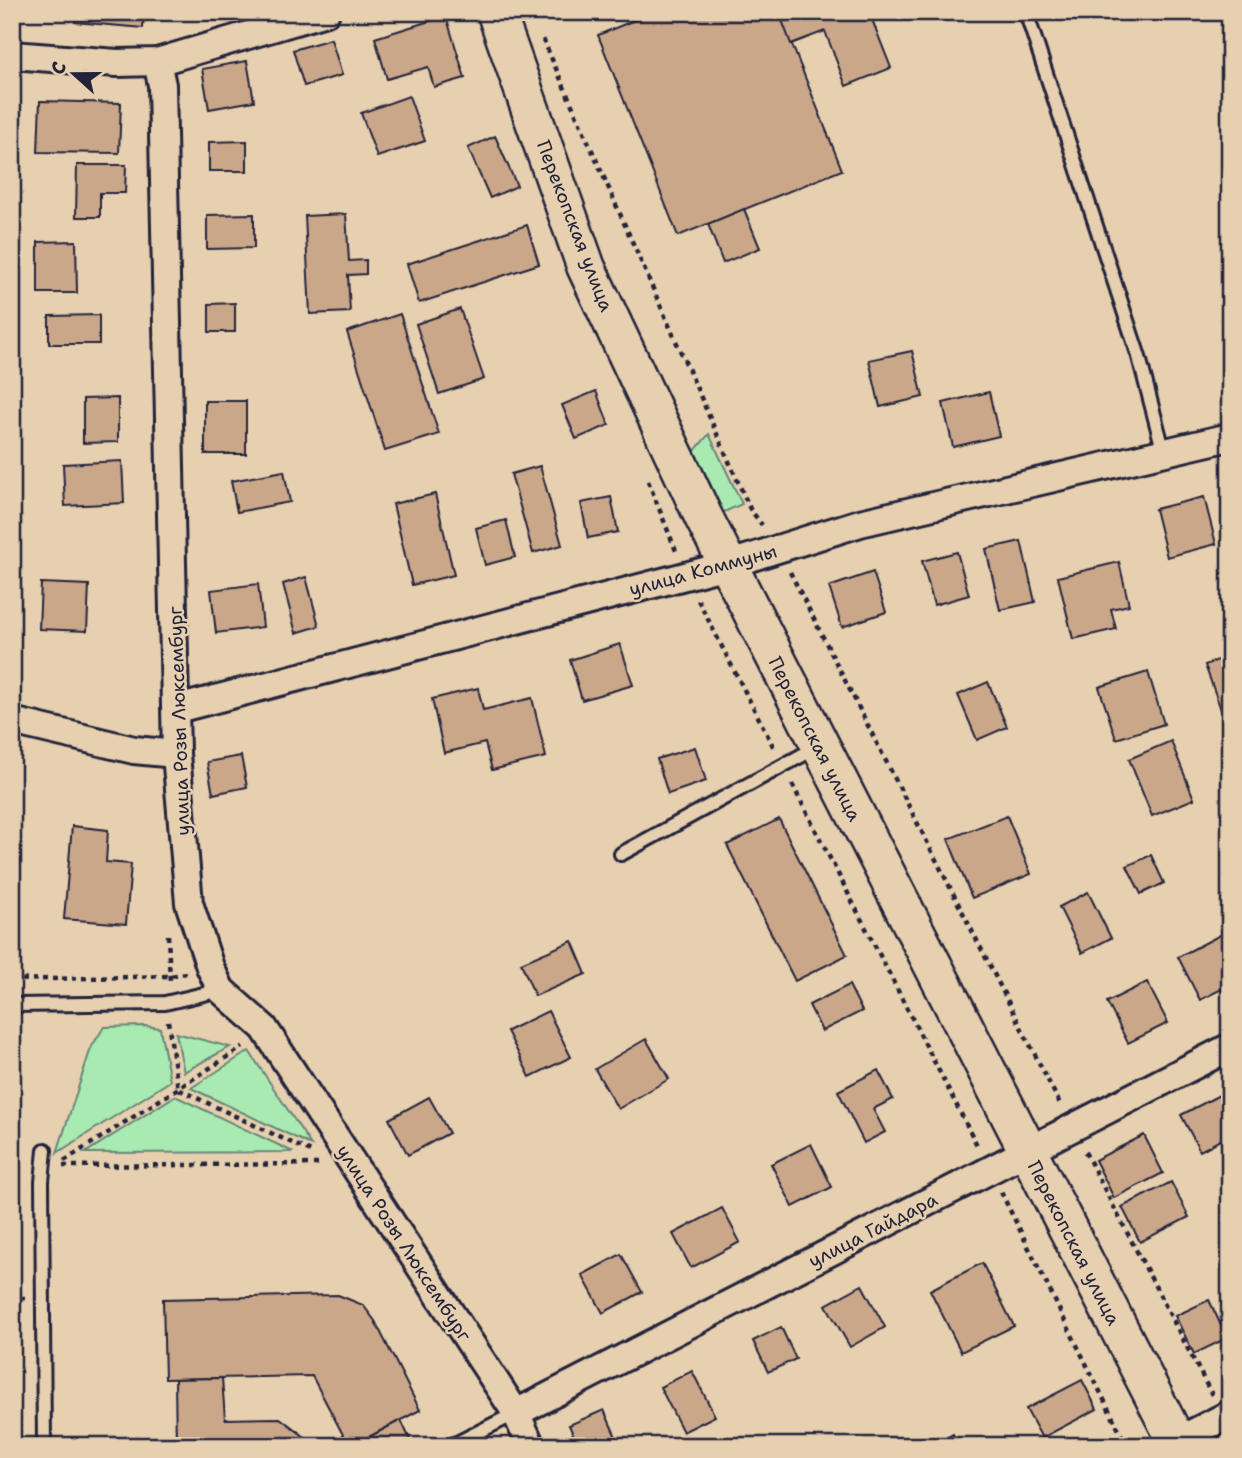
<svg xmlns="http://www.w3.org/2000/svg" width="1242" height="1458" font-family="'Shantell Sans',sans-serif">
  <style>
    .green { fill: #a9eab3; stroke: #668677; stroke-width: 2 }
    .building { fill: #cba78a; stroke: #22223b; stroke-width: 2 }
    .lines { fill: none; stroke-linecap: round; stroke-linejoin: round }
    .lane-casing { stroke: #22223b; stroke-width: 18 }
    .street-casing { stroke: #22223b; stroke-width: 32 }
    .secondary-casing { stroke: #22223b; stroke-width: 42 }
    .path { stroke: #22223b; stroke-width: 4.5; stroke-dasharray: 5 5; stroke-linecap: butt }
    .lane { stroke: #e7d0af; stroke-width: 12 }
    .street { stroke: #e7d0af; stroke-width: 26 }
    .secondary { stroke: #e7d0af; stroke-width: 37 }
    .labels { text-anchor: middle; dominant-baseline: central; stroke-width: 5; stroke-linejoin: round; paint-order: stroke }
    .street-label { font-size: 19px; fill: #22223b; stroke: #e7d0af }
  </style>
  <rect width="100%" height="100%" fill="#e7d0af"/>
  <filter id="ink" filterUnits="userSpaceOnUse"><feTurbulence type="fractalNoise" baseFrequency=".0143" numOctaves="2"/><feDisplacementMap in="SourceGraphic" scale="14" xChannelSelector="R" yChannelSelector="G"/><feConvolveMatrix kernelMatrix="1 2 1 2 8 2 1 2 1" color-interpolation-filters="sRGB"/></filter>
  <g filter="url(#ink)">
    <g class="green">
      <polygon points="709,434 742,504 722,513 693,453"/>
      <polygon points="145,1026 160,1028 170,1081 57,1153 91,1048 104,1027"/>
      <polygon points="176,1033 230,1047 184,1072"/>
      <polygon points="249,1051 311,1145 191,1088"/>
      <polygon points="175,1096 293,1152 85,1153"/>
    </g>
    <g class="building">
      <polygon points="76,12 144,12 143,28 75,22"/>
      <polygon points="654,12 779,12 842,170 678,236 598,35"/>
      <polygon points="779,12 869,12 891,68 846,86 825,31 791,44"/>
      <polygon points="446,16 465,78 434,87 428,67 387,79 375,38"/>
      <polygon points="331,39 342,75 304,86 293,50"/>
      <polygon points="247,61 254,101 209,109 202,69"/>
      <polygon points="409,96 425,141 377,157 361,113"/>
      <polygon points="40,101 121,103 119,153 38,152"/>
      <polygon points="495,136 517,186 490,198 468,148"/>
      <polygon points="247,141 247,171 209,171 209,142"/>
      <polygon points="77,165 126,165 125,193 100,193 100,217 76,217"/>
      <polygon points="744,209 760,248 723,263 708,224"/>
      <polygon points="254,214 254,248 207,249 207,215"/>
      <polygon points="346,214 349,261 366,260 366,274 348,275 350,312 310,314 305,216"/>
      <polygon points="527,225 539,264 419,303 407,264"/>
      <polygon points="76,241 77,293 38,293 38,242"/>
      <polygon points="235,303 235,332 209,332 209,304"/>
      <polygon points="460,309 484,379 439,394 416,324"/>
      <polygon points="400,314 439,434 385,451 347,332"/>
      <polygon points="99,315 99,344 49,344 49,316"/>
      <polygon points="912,351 923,397 880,407 869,360"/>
      <polygon points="596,391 609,425 576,439 562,405"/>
      <polygon points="989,392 999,436 953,447 943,403"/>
      <polygon points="118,398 118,442 83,443 83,399"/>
      <rect x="205" y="401" width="41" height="53"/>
      <polygon points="122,461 124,503 65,506 63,464"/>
      <polygon points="540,466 562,545 533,553 511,474"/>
      <polygon points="284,471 290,502 237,512 231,481"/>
      <polygon points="435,494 454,575 412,585 393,504"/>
      <polygon points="611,497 618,532 588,538 581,503"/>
      <polygon points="1204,497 1216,544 1167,557 1155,509"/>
      <polygon points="506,520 515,557 485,565 476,528"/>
      <polygon points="1021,541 1035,602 1000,610 986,549"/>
      <polygon points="957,552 969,595 934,605 922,561"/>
      <polygon points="1119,562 1129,605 1111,609 1116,629 1073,639 1058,577"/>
      <polygon points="873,572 886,612 842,627 829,587"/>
      <polygon points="306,577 319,626 296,633 283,584"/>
      <polygon points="41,583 89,585 87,631 39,629"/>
      <polygon points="258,584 263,627 216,633 211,590"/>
      <polygon points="620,644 633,685 582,700 570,660"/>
      <polygon points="1230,655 1230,712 1223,715 1205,665"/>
      <polygon points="1148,672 1164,724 1116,739 1099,687"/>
      <polygon points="988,682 1007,727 977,740 958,695"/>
      <polygon points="478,688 483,710 532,698 546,757 492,770 485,743 444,753 432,699"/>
      <polygon points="1171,741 1194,799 1152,816 1129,759"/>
      <polygon points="695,747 706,781 668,794 657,759"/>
      <polygon points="241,756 247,787 213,794 207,762"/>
      <polygon points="1007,816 1031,874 972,898 948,839"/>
      <polygon points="779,819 847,955 795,981 727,845"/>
      <polygon points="72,826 108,830 106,862 131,864 126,924 64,919"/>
      <polygon points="1151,855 1164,883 1141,894 1127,866"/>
      <polygon points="1088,892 1111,938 1082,953 1059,907"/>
      <polygon points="1230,930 1230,985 1200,1000 1178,957"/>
      <polygon points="572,941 586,974 535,996 521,963"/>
      <polygon points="1147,982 1168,1023 1128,1043 1107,1002"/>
      <polygon points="849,985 862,1011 822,1031 809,1005"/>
      <polygon points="548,1011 571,1057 530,1077 507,1031"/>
      <polygon points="646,1039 669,1079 618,1109 595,1069"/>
      <polygon points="878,1070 893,1099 873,1109 885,1132 864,1143 838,1091"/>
      <polygon points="1229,1090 1230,1135 1200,1151 1181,1115"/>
      <polygon points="429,1097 449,1133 408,1155 389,1119"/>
      <polygon points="1144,1135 1163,1173 1114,1198 1095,1160"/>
      <polygon points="811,1144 832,1187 793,1207 771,1164"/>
      <polygon points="1171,1182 1189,1217 1140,1242 1122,1207"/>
      <polygon points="722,1208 740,1242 691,1268 673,1234"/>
      <polygon points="621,1254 642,1292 603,1313 582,1275"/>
      <polygon points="982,1263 1014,1326 961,1352 930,1290"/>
      <polygon points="862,1285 885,1327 850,1347 826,1305"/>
      <polygon points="338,1295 363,1305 375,1321 420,1410 352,1446 349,1446 312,1376 165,1379 163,1299"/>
      <polygon points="1209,1300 1227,1338 1194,1354 1175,1316"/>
      <polygon points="781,1327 796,1359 768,1372 753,1341"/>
      <polygon points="13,1328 15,1446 12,1446"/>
      <polygon points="692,1371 715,1416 683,1432 660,1387"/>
      <polygon points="222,1378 225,1419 280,1418 305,1437 310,1446 176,1446 175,1379"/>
      <polygon points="1082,1380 1097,1409 1042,1438 1026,1409"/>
      <polygon points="604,1410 620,1446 578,1446 569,1425"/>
      <polygon points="401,1420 413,1446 376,1446 371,1436"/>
      <polygon points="953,1434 959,1446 930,1446"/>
    </g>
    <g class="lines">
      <defs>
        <g id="lane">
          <polyline points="1026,12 1139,357 1164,453"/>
          <polyline points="621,854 819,746"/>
          <polyline points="12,1005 165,1003 221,990"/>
          <polyline points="44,1446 42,1182 45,1150"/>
          <polyline points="451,1446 516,1413"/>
        </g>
        <g id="street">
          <polyline points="12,55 117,63 157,62 326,12"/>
          <polyline points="157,62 162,85 176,754 189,903 210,967 221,990 264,1028 516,1413 531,1446"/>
          <polyline points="177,709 727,565 860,523 1230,437"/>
          <polyline points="12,721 134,750 176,754"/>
          <polyline points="516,1413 1230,1047"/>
          <polyline points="1167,1446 1230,1414"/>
        </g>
        <polyline id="secondary" points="496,12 586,267 704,518 1179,1446"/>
      </defs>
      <use href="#lane" class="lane-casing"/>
      <use href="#street" class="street-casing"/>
      <use href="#secondary" class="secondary-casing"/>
      <g class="path">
        <polyline points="543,39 750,509 762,525"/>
        <polyline points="648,481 676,551"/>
        <polyline points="790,572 1060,1104"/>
        <polyline points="698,600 774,748"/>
        <polyline points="792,784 978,1147"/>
        <polyline points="168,935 170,982"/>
        <polyline points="12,980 171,976 186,973"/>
        <polyline points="168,1021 178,1089 311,1152"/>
        <polyline points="1085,1152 1212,1395"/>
        <polyline points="64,1161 243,1047"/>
        <polyline points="63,1166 320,1164"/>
        <polyline points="1001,1192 1127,1446"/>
        <polyline points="12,1298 25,1298"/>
      </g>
      <use href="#lane" class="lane"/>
      <use href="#street" class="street"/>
      <use href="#secondary" class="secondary"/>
    </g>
  </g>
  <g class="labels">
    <g class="street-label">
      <text transform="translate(575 226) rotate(69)">Перекопская улица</text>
      <text transform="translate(703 570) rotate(-15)">улица Коммуны</text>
      <text transform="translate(179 721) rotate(-92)">улица Розы Люксембург</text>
      <text transform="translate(815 739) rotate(63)">Перекопская улица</text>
      <text transform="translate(873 1230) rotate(-27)">улица Гайдара</text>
      <text transform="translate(404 1243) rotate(57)">улица Розы Люксембург</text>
      <text transform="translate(1074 1243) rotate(63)">Перекопская улица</text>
    </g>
  </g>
  <rect width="1242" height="1458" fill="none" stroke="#e7d0af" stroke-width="42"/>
  <rect x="21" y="21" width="1200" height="1416" fill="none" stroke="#22223b" stroke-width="2.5" filter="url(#ink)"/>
  <g transform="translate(74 74) rotate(291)" stroke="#e7d0af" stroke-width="5" paint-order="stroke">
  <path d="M0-5L12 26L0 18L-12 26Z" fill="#22223b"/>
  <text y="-10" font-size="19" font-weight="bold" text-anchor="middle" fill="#22223b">С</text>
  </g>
</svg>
